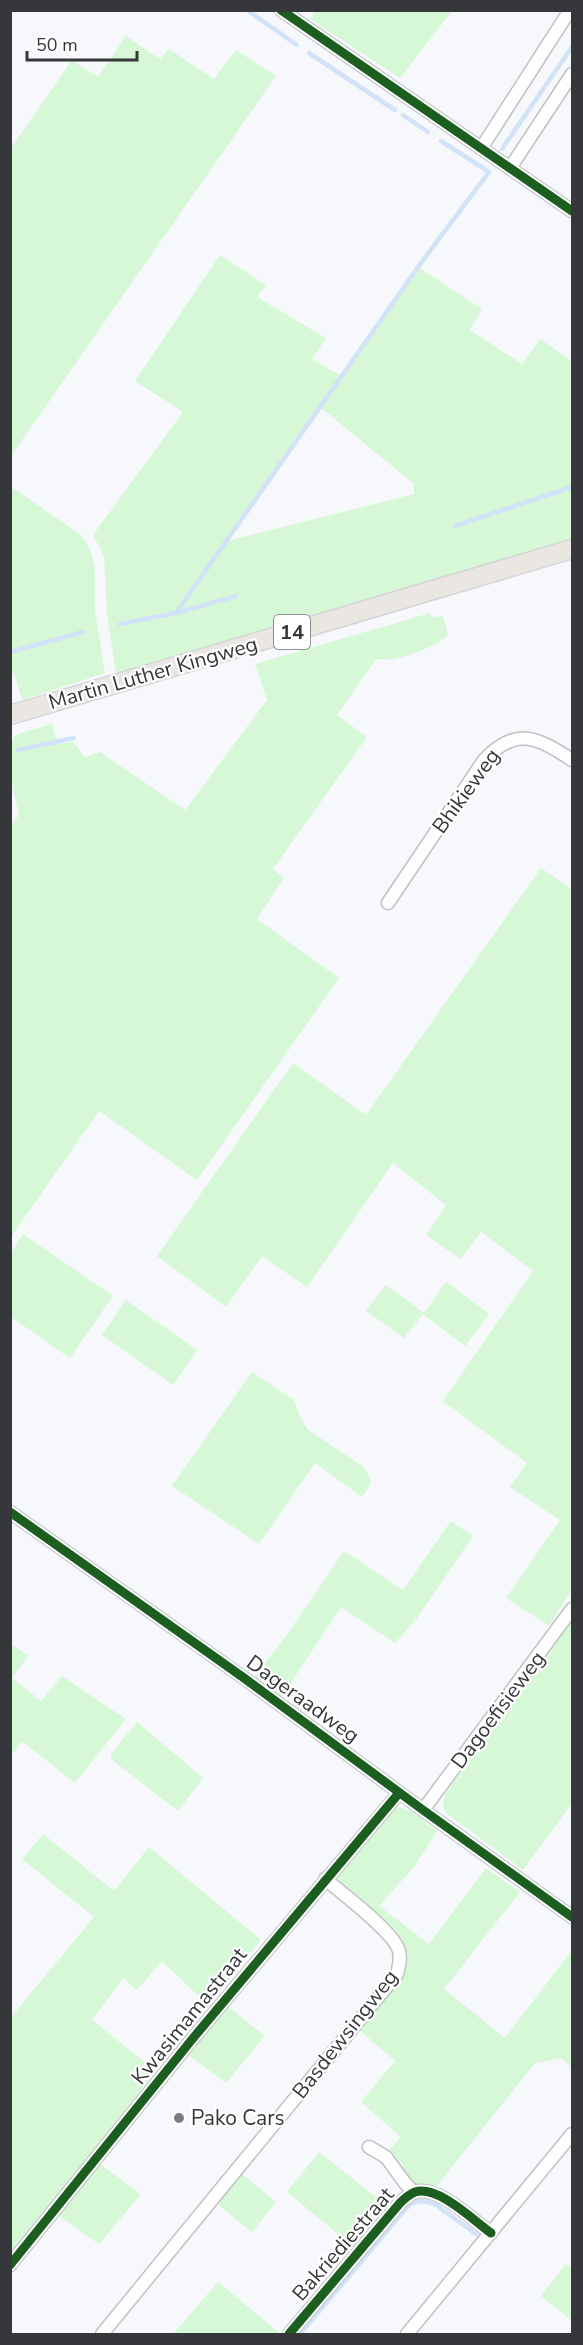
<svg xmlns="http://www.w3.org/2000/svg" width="583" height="2345" font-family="'Nunito Sans',sans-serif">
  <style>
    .green { fill: #d6f8d6; fill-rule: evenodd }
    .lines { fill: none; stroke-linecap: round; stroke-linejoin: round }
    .stream { stroke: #d2e2f8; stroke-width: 4.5 }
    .street-casing { stroke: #c0c1c4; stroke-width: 15 }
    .primary-casing { stroke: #d4d5d7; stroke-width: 21 }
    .street { stroke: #fefeff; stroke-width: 12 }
    .primary { stroke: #eae6e2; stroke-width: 18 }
    .cycleway-casing { stroke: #fff; stroke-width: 13 }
    .cycleway { stroke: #1b5e20; stroke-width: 9 }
    .poi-dot { fill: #797b7e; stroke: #fff; stroke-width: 2 }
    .labels { text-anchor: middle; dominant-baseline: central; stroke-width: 4.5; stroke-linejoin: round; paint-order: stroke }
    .shield { fill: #fff; stroke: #727375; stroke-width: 1.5 }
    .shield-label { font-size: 20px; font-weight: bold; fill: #36373a }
    .street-label { font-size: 21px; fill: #36373a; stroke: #fff }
    .poi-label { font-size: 21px; fill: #36373a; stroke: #fff; text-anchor: start }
  </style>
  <rect width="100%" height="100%" fill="#f6f8fc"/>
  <g class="green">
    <polygon points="315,11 315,10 452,11 400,78 310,19"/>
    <polygon points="126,36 160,59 169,49 214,79 236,50 276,76 11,456 11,148 72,60 98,77"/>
    <path d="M220 255 266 285 257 297 326 338 312 359 341 376 418 267 482 309 470 330 522 364 540 339 572 361V538L255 634 116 673 107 615 104 556 93 535 183 412 135 381ZM320 407 414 484V494L227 541Z"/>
    <polygon points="10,486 81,535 89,547 95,567 95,611 105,673 22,700 14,673 11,674"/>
    <path d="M430 613 431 617 443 616 448 635C439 645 409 656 395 659 389 660 382 659 376 659L337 715 367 737 273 869 284 878 257 919 339 978 197 1180 99 1111 11 1237 10 826 19 815C14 791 3 758 15 735L52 724 57 744 73 742 85 757 100 752 185 810 267 700 255 664Z"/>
    <polygon points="541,868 572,889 572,1590 549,1626 506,1598 560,1520 510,1487 527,1463 443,1401 533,1271 481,1232 461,1259 426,1235 446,1205 393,1163 307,1287 262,1256 226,1307 157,1256 293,1063 366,1115"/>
    <polygon points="23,1234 113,1296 70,1358 11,1317 11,1253"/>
    <polygon points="446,1282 489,1314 465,1346 423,1314 404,1338 366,1311 386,1285 424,1313"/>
    <polygon points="126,1300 197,1350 173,1385 102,1335"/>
    <polygon points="252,1372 294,1400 299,1415 308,1430 364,1467 371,1480 369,1487 362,1497 315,1463 259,1544 172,1486"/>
    <polygon points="451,1521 473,1536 417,1618 395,1643 341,1607 282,1696 255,1676 286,1636 344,1551 403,1590"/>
    <path d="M570 1624 572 1626V1803L523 1870 446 1813C442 1806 443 1801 446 1793Z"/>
    <polygon points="11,1644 28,1656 12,1678 41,1701 62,1676 126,1719 75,1783 22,1741 11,1756"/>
    <polygon points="137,1722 203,1778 178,1811 111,1759 111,1754"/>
    <path d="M398 1807 410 1810 437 1831 414 1867 379 1906 429 1944 486 1868 520 1892 444 1989 505 2038 572 1950V2067L561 2058 535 2063 435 2188 410 2184 402 2173 404 2166 390 2150 401 2137 361 2102 395 2061 358 2029C403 1976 438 1960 368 1906 357 1898 343 1891 338 1878L339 1873 393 1809Z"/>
    <polygon points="43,1834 114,1891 149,1847 261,1940 208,2005 162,1961 137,1990 123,1978 92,2020 156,2071 11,2255 11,2017 94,1917 22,1859"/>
    <polygon points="226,2005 265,2036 226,2083 188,2055"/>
    <polygon points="319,2152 390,2208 356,2249 287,2192"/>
    <polygon points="97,2162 141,2194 99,2244 56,2214"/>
    <polygon points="241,2173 276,2202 252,2232 216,2203"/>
    <polygon points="566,2264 572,2269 572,2321 541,2296"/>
    <polygon points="218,2282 281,2334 173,2334"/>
  </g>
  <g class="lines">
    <g class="stream">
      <polyline points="247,10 297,45"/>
      <polyline points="309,53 395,110"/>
      <polyline points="403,115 428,132"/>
      <polyline points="502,149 572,47"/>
      <polyline points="455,526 572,487"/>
      <polyline points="176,613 418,267 489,172 441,141"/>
      <polyline points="120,624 176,613 236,596"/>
      <polyline points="10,652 83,632"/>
      <polyline points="18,750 74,738"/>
      <path d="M300 2334 409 2205C419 2199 426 2201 436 2205L476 2234"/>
    </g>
    <defs>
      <g id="street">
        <polyline points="281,10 572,211"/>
        <polyline points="482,147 570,10"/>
        <polyline points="510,168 572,74"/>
        <path d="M388 903 484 760C516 726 537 737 572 760"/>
        <polyline points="10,1512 244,1678 423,1810 572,1917"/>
        <polyline points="423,1810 572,1609"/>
        <polyline points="369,2147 386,2157 405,2183 414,2192"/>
        <polyline points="10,2265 194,2037 399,1793"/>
        <path d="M102 2334 397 1974C399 1966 401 1960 399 1951 395 1933 342 1893 325 1879"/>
        <path d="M289 2334 400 2203C404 2199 410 2194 415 2192 438 2185 473 2220 491 2233"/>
        <polyline points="407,2334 572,2134"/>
      </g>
      <polyline id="primary" points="10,715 572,549"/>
    </defs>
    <use href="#street" class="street-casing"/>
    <use href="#primary" class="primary-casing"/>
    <use href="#street" class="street"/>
    <use href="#primary" class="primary"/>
    <defs>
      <g id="cycleway">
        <polyline points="281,10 572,211"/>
        <polyline points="10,1512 244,1678 423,1810 572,1917"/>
        <polyline points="10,2265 194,2037 399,1793"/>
        <path d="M289 2334 400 2203C404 2199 410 2194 415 2192 438 2185 473 2220 491 2233"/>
      </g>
    </defs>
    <use href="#cycleway" class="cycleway-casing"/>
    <use href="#cycleway" class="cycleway"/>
  </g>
  <circle class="poi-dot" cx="179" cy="2118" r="6"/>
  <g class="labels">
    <rect class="shield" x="274" y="615" width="36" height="34" rx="4.5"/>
    <g class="shield-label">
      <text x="292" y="632">14</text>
    </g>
    <g class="street-label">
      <text transform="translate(153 673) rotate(-16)">Martin Luther Kingweg</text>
      <text transform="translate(466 791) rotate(-54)">Bhikieweg</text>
      <text transform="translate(303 1699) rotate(36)">Dageraadweg</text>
      <text transform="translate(498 1710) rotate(-53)">Dagoefisieweg</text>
      <text transform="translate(189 2016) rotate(-51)">Kwasimamastraat</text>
      <text transform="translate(345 2034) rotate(-52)">Basdewsingweg</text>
      <text transform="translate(343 2244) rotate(-49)">Bakriediestraat</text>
    </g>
    <g class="poi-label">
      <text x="191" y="2118">Pako Cars</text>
    </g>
  </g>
  <rect width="583" height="2345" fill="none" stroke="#36373a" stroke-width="24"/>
  <path d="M27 51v9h110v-9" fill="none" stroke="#36373a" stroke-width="3"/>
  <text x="36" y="51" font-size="18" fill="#36373a" stroke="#ffffff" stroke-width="4.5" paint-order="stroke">50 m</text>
</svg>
